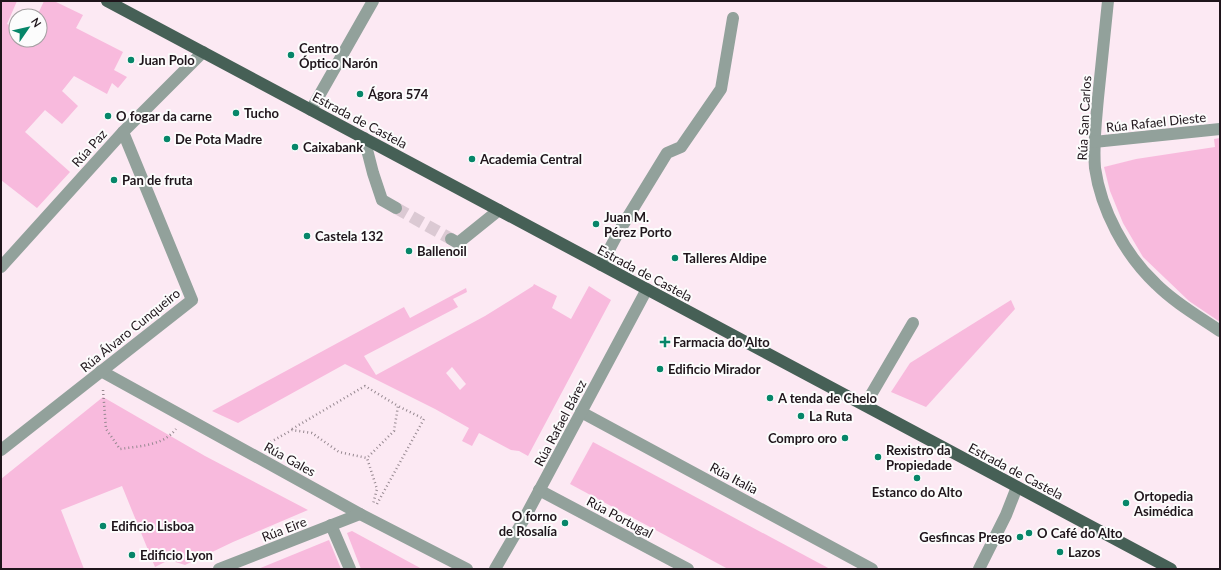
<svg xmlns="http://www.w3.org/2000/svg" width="1221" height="570" font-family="Lato,sans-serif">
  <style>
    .green { fill: #f8badd; fill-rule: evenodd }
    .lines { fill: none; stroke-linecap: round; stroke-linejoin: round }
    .minor-tunnel { stroke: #dbc9d3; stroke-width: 12; stroke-dasharray: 12 6; stroke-linecap: butt }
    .path { stroke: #968890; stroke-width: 2.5; stroke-dasharray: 1 3; stroke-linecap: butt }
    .minor { stroke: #92a19b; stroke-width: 12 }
    .major { stroke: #466056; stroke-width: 12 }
    .poi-dot { fill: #068669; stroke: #fcfcfc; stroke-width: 1.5 }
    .labels { text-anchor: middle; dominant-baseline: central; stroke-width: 4; stroke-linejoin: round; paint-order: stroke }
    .poi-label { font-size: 13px; font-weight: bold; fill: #1f151b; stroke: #fcfcfc; text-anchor: start }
    .street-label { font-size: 13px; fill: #1f151b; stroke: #fcfcfc }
  </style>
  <rect width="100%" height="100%" fill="#fce9f3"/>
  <g class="green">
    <polygon points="1,1 17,1 7,24 16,28 16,40 40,40 40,16 37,16 44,1 54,1 83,15 76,28 123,52 114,70 127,77 118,88 112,83 107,94 74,76 62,91 78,106 62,124 45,110 25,132 70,172 37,208 1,180"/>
    <polygon points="1220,138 1220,322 1189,301 1143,257 1123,223 1110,191 1104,167 1136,159 1215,147 1214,139"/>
    <path d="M534 284 557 296 552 308 571 319 589 286 611 300 528 456 519 451 511 450 479 433 472 446 462 441 469 428 435 409 345 364 238 423 212 411 404 307 410 318 466 288 467 292 453 299 458 307 364 356 376 375 485 316 533 286ZM452 367 466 384 460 390 446 373Z"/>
    <polygon points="1011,300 1015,309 926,407 891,392 910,363"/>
    <polygon points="103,397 205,456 308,510 233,542 185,565 169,560 155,567 122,486 61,510 84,569 1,569 1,479"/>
    <polygon points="593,442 830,569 728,569 570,484"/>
    <polygon points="352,531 422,569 361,569 347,533"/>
    <polygon points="329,540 341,569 258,569"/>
  </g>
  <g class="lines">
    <polyline class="minor-tunnel" points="396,208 451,239"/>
    <g class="path">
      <path d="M103 390 106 429 120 449C139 446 163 446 176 429"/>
      <polyline points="292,429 365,386 398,406 394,431 367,458"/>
      <polyline points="267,444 292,430 312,433 339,452 367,458 377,489 373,504"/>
      <polyline points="377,504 424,419 398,406"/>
    </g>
    <g class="minor">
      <path d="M1108 1C1105 33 1101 66 1098 98 1096 121 1093 144 1095 168 1101 210 1125 255 1156 284 1175 303 1198 316 1220 331"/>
      <polyline points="311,110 373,1"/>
      <polyline points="364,138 373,173 382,200 396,208"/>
      <polyline points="1094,142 1220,129"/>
      <polyline points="451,239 458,243 499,210"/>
      <polyline points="601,265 618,233 667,153 681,147 721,89 733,18"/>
      <polyline points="1,267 123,132 203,52"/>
      <polyline points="101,371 360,514 467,569"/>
      <polyline points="865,405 913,323"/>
      <polyline points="581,412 872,569"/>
      <polyline points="1,450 192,300 123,132"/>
      <polyline points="539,490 688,569"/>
      <polyline points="331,525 350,569"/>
      <polyline points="219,569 360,514"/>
      <polyline points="495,569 524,519 647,289"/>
      <polyline points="979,569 1006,515 1017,487"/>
    </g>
    <polyline class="major" points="107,1 1171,569"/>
  </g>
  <g class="poi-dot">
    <circle cx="291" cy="55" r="4"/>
    <circle cx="131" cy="60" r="4"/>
    <circle cx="360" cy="94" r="4"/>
    <circle cx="236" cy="113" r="4"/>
    <circle cx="108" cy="116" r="4"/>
    <circle cx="167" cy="139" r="4"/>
    <circle cx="295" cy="147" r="4"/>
    <circle cx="472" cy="159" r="4"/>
    <circle cx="114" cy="180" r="4"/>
    <circle cx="596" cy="224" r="4"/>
    <circle cx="307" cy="236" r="4"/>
    <circle cx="409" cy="251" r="4"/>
    <circle cx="675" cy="258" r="4"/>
    <path d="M663 336h4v4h4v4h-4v4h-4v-4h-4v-4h4z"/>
    <circle cx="660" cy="369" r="4"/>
    <circle cx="770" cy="398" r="4"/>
    <circle cx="801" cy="416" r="4"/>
    <circle cx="845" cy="438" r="4"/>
    <circle cx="878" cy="457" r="4"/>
    <circle cx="917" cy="478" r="4"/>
    <circle cx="1126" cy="503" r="4"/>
    <circle cx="565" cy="523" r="4"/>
    <circle cx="103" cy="526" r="4"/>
    <circle cx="1029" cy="533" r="4"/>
    <circle cx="1020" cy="537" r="4"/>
    <circle cx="1060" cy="552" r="4"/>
    <circle cx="132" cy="555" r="4"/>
  </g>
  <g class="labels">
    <g class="poi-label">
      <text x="299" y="48">Centro<tspan x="299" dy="15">Óptico Narón</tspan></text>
      <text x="139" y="60">Juan Polo</text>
      <text x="368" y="94">Ágora 574</text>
      <text x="244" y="113">Tucho</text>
      <text x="116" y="116">O fogar da carne</text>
      <text x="175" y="139">De Pota Madre</text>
      <text x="303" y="147">Caixabank</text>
      <text x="480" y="159">Academia Central</text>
      <text x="122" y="180">Pan de fruta</text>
      <text x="604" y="217">Juan M.<tspan x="604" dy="15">Pérez Porto</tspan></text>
      <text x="315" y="236">Castela 132</text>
      <text x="417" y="251">Ballenoil</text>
      <text x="683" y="258">Talleres Aldipe</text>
      <text x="673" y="342">Farmacia do Alto</text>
      <text x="668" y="369">Edificio Mirador</text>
      <text x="778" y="398">A tenda de Chelo</text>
      <text x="809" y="416">La Ruta</text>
      <text x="837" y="438" text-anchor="end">Compro oro</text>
      <text x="886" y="450">Rexistro da<tspan x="886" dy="15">Propiedade</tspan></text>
      <text x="917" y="492" text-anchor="middle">Estanco do Alto</text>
      <text x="1134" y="496">Ortopedia<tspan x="1134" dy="15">Asimédica</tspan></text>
      <text x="557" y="516" text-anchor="end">O forno<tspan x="557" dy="15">de Rosalía</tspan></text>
      <text x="111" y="526">Edificio Lisboa</text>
      <text x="1037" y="533">O Café do Alto</text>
      <text x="1012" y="537" text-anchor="end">Gesfincas Prego</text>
      <text x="1068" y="552">Lazos</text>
      <text x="140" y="555">Edificio Lyon</text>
    </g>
    <g class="street-label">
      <text transform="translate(1084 118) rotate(-87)">Rúa San Carlos</text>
      <text transform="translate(360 120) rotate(28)">Estrada de Castela</text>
      <text transform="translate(1156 122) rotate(-6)">Rúa Rafael Dieste</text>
      <text transform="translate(89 148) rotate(-48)">Rúa Paz</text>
      <text transform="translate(645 273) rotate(28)">Estrada de Castela</text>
      <text transform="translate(130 330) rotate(-39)">Rúa Álvaro Cunqueiro</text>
      <text transform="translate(560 423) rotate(-62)">Rúa Rafael Bárez</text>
      <text transform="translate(290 459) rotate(29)">Rúa Gales</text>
      <text transform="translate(1016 471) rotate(28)">Estrada de Castela</text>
      <text transform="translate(734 478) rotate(28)">Rúa Italia</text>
      <text transform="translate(620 517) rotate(28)">Rúa Portugal</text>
      <text transform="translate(284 529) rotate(-21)">Rúa Eire</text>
    </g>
  </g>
  <rect width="1221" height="570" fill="none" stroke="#1f151b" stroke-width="4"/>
  <g transform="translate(28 28) rotate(56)"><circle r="19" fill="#fcfcfc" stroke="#a4a0a2"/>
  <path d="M0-3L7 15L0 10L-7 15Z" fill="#068669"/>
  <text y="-6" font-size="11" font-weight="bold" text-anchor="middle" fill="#1f151b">N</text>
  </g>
</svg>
